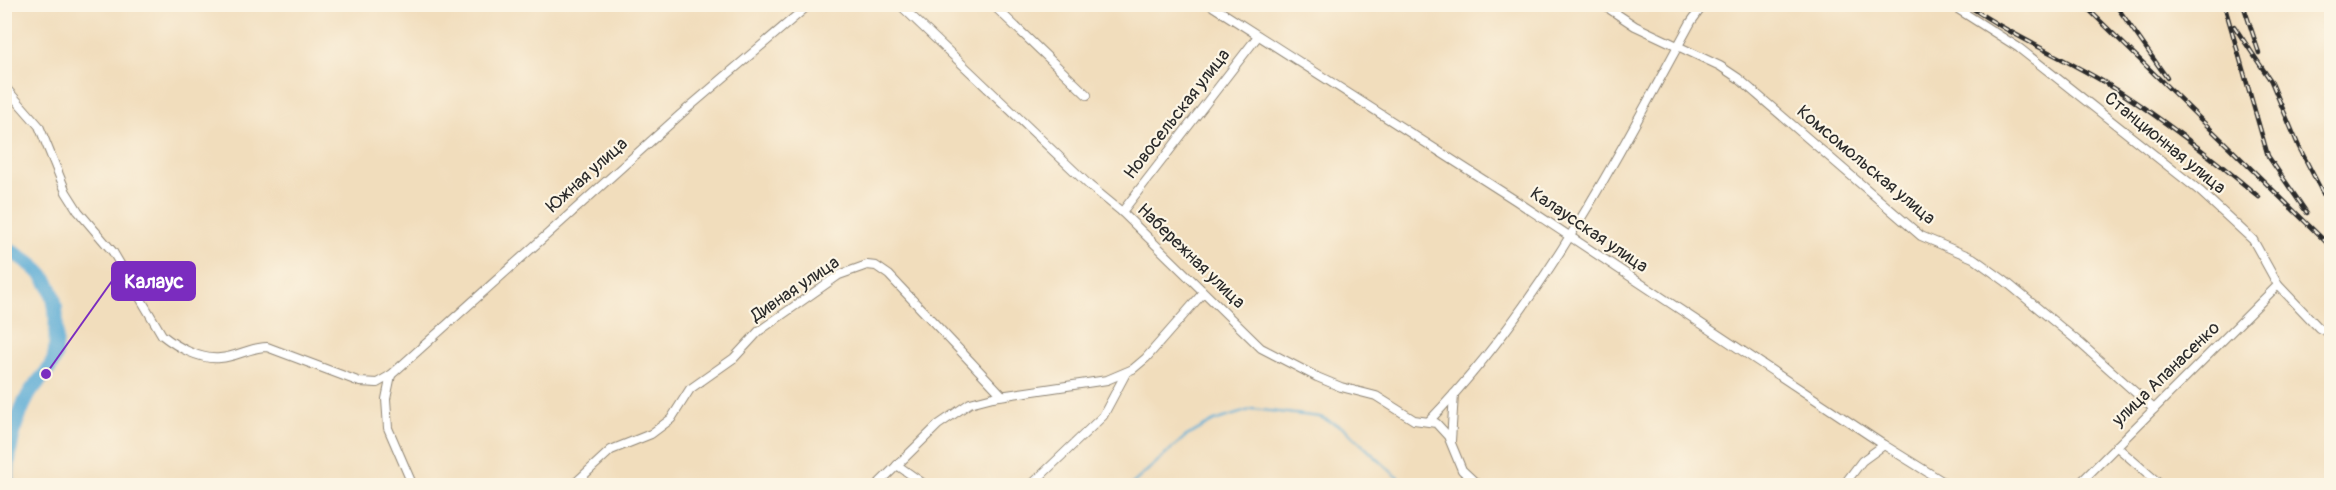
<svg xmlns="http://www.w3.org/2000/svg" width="2336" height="490" font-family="Pangolin,sans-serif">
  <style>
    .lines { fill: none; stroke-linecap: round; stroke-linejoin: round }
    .stream { stroke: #5aabd5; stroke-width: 2 }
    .river { stroke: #5aabd5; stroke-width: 15 }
    .minor-casing { stroke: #8e8474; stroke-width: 10 }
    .minor { stroke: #fff; stroke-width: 8 }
    .rail-casing { stroke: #2b2b2b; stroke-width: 4.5 }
    .rail { stroke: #fcf5e5; stroke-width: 2; stroke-dasharray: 7; stroke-linecap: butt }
    .labels { text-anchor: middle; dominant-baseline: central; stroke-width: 4.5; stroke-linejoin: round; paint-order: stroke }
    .street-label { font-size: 18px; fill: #2b2b2b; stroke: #fcf5e5 }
    .leader { fill: none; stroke: #7b2cbf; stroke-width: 2 }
    .callout-dot { fill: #7b2cbf; stroke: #fcf5e5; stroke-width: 2 }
    .callout { fill: #7b2cbf; stroke: #7b2cbf; stroke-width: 2 }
    .callout-label { font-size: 20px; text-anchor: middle; font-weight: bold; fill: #fff }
  </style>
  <rect width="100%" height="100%" fill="#fcf5e5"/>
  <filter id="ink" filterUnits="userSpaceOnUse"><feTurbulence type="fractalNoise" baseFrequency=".0167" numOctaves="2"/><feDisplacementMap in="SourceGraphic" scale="12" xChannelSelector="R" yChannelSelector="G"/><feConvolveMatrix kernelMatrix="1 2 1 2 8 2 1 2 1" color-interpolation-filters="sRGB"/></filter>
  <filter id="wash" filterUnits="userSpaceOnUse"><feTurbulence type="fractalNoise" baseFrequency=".008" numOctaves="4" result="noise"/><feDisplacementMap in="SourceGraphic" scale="24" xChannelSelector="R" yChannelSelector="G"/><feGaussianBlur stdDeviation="1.35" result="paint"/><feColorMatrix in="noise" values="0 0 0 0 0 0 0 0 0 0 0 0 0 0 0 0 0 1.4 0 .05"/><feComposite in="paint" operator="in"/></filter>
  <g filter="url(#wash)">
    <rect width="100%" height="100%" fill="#f1ddbc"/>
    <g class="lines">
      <polyline class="stream" points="1130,486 1185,437 1214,421 1253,409 1320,417 1344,428 1407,486"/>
      <path class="river" d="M4 247C40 267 58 283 56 326 56 336 57 349 54 359 49 374 35 382 28 396 13 424 7 454 7 486"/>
    </g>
  </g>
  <g filter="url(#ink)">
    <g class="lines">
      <defs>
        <g id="minor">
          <polyline points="899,4 1089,185 1122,212 1261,348 1317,377 1341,387 1376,396 1414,420 1436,423 1448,436 1462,470 1479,486"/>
          <polyline points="992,4 1087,95"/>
          <polyline points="1209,4 1515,200 1884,445 1950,486"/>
          <polyline points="1602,4 1635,26 1720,66 1738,78 1921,236 1973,258 2005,281 2080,343 2154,409"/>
          <polyline points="1950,4 2019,48 2201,192 2253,240 2278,285 2319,328 2332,334"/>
          <path d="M4 86 39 126 66 192 78 211 113 252 162 335C177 347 200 360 220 358 237 357 250 347 267 347L360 382 377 383 391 375 681 114 810 4"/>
          <polyline points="1122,212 1258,36"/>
          <polyline points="391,375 386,399 388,428 413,486"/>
          <path d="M1429 421C1541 306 1615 161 1691 22L1704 4"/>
          <polyline points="1451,441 1454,394"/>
          <polyline points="2116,446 2162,486"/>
          <polyline points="897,465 927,486"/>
          <polyline points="572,486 611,450 651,434 671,419 690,389 734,358 759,331 839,275 867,265 876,266 889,275 1002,395"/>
          <polyline points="876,486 938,425 970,403 993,397 1107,380 1133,369 1146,358 1203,293"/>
          <polyline points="1030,486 1103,416 1126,373"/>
          <polyline points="1843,486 1862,461 1884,445"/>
          <polyline points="2077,486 2278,285"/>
        </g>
      </defs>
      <use href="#minor" class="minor-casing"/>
      <use href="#minor" class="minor"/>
      <defs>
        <g id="rail">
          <path d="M1966 4C2014 38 2068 59 2117 90 2167 122 2213 158 2259 197"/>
          <polyline points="2083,4 2332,248"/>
          <polyline points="2115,4 2167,78"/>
          <polyline points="2224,4 2268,156 2307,213"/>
          <polyline points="2243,4 2259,53"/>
          <polyline points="2234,26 2271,81 2299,147 2332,211"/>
          <polyline points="2330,170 2332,173"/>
        </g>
      </defs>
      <use href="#rail" class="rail-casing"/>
      <use href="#rail" class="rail"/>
    </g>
  </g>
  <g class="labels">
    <g class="street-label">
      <text transform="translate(1177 114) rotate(-52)">Новосельская улица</text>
      <text transform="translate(2165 143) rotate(39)">Станционная улица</text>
      <text transform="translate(1866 165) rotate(40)">Комсомольская улица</text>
      <text transform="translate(587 175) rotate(-42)">Южная улица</text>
      <text transform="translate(1589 230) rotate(34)">Калаусская улица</text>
      <text transform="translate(1191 256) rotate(44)">Набережная улица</text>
      <text transform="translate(795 289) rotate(-34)">Дивная улица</text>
      <text transform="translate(2166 374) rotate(-44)">улица Апанасенко</text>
    </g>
  </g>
  <path class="leader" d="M46 374L112 281"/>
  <circle class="callout-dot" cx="46" cy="374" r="6"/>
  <rect class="callout" x="112" y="262" width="83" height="38" rx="6"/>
  <g class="callout-label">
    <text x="154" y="288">Калаус</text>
  </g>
  <rect width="2336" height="490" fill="none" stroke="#fcf5e5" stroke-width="24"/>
</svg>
